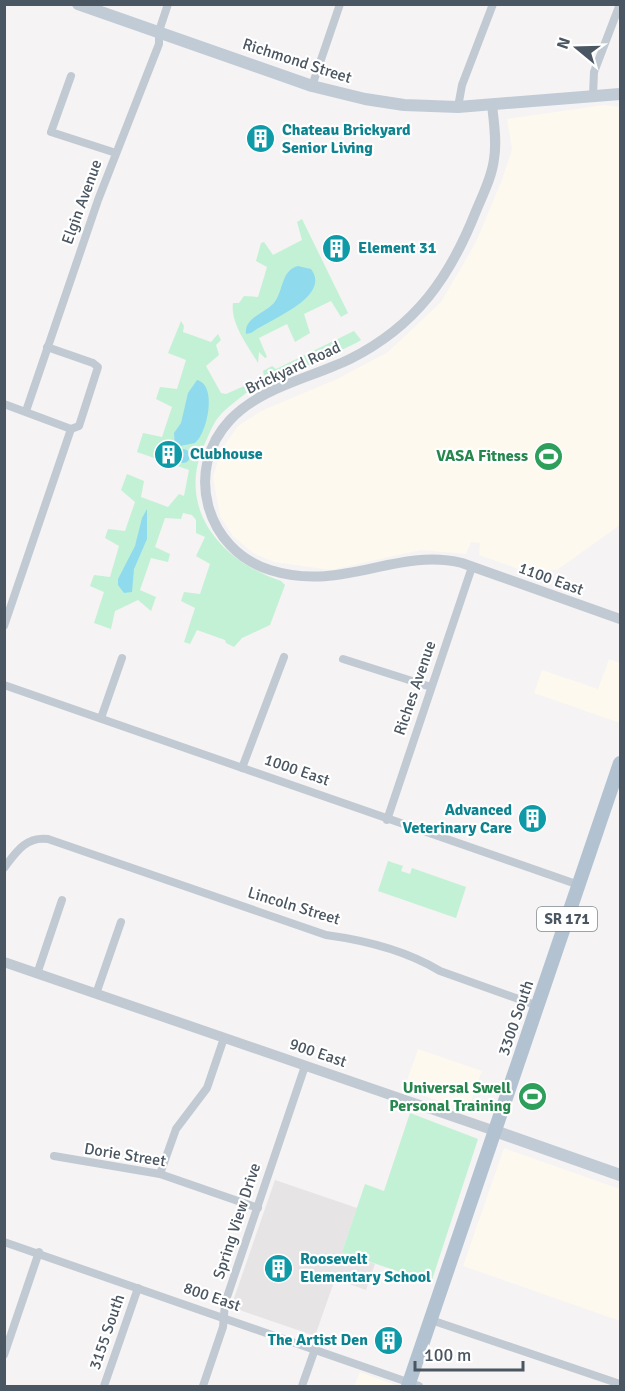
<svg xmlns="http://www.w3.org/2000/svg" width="625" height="1391" font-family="Signika,sans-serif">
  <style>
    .commercial { fill: #fdf9ef }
    .education { fill: #e6e4e5 }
    .green { fill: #c3f1d5 }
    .water { fill: #90daee }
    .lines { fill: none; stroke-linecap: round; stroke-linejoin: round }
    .minor { stroke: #c1cad2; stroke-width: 8 }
    .tertiary { stroke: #c1cad2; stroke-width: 10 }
    .secondary { stroke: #c1cbd6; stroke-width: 12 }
    .primary { stroke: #b3c2d1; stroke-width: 14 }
    .labels { text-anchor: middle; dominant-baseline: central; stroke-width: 4.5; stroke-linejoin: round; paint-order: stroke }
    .shield { fill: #fff; stroke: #808990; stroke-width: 1.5 }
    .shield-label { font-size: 15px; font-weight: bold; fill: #4a5661 }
    .street-label { font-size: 16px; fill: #4a5661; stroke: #fff }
    .culture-label { font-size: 16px; font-weight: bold; fill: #0d838f; stroke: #fff; text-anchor: start }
    .leisure-label { font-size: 16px; font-weight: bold; fill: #27864d; stroke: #fff; text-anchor: end }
  </style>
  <rect width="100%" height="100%" fill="#f5f3f3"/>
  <g class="commercial">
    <polygon points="604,105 620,107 620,525 557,570 527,572 479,555 480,543 471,542 466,554 421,550 331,570 274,562 253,553 233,536 220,516 213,477 221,450 238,426 261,411 337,379 388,352 441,302 475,244 502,180 512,149 507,119"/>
    <polygon points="609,659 620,663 620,723 534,693 542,670 598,689"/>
    <polygon points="418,1049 482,1071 468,1111 404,1089"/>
    <polygon points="504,1148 620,1189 620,1321 463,1266"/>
    <polygon points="360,1372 393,1384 395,1386 354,1386"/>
  </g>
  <polygon class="education" points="275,1180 357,1208 342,1252 375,1264 366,1290 335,1279 315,1336 231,1307"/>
  <g class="green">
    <path d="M302 219 348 313 341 317 331 301 304 314 310 333 295 342 287 324 259 338 267 357 265 358 259 352 258 363C248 346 230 323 233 303H239L244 296 258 297 267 267 256 261 261 243 264 242 273 255 302 240 297 222Z"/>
    <path d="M181 321 184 326 183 332 211 342 218 334 221 340 216 345 219 355 206 366 221 393 226 394 251 383 254 387C243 396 231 404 222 413 214 421 210 432 206 441 174 507 220 561 281 581L285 585 270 625 242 638 234 647 226 643 225 640 197 630 190 644 184 642 195 608 181 601 184 592 200 594 210 564 196 556 205 537 196 533V520L192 515 183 513 181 519 165 518 155 547 170 554 168 562 151 558 140 590 156 597 151 611 138 600 115 611 111 629 94 623 104 592 90 586 94 575 110 577 119 546 105 538 108 529 125 531 135 502 121 490 127 474 144 481 141 497 168 507 179 494 184 496 189 470 137 452 143 433 162 437 172 407 156 399 160 387 177 389 186 360 168 353Z"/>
    <polygon points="354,331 361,340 356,343 317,362 270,381 264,376 263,371 272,366 276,369"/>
    <polygon points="388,861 403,866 401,871 410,874 412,868 466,887 456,918 378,891"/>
    <polygon points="410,1113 478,1139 431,1283 342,1252 365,1184 384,1191"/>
  </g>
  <g class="water">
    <path d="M298 266 311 269C332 297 270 319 251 333L246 334C244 318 263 314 273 304 284 292 280 271 298 266Z"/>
    <path d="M197 380C218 385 207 434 195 443L175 447 174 433 181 423 188 393Z"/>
    <circle cx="183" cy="456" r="7"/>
    <polygon points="147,509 147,539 134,569 132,592 124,593 118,585 118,579 135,546 142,518"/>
  </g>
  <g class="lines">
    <g class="minor">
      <polyline points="71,76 51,132 116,153"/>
      <polyline points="312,86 340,4"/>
      <polyline points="593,95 594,72 620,4"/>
      <polyline points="458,107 462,85 493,4"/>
      <polyline points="47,347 93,363 98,367 79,426 71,429"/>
      <polyline points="4,404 71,429"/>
      <polyline points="26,411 98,200 159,44 159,31 168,4"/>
      <polyline points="4,626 71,429"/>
      <polyline points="343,659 431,687"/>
      <polyline points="4,685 579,885"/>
      <polyline points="101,718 122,658"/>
      <polyline points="242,768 284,657"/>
      <polyline points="387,820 472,567"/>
      <path d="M4 868C16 852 26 836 48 839L326 935C363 940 407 951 440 971L538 1006"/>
      <polyline points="37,974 62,900"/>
      <polyline points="96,994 121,922"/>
      <polyline points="54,1156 160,1174 258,1208"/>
      <polyline points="160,1174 176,1129 207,1088 224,1038"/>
      <polyline points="4,1242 419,1386"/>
      <polyline points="431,1320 620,1384"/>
      <polyline points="4,1355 39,1252"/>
      <polyline points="104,1386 138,1288"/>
      <polyline points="203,1386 223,1327 225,1303 305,1066"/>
      <polyline points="302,1386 315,1349"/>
    </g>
    <g class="tertiary">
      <path d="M492 105C494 123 497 142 494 159 492 177 483 194 476 211 450 277 416 326 350 359 311 378 261 387 230 420 183 470 206 550 270 570 343 593 396 547 462 563L620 619"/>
      <polyline points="4,962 495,1131"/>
    </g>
    <g class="secondary">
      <polyline points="78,4 312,86 365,99 404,105 458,107 620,94"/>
      <polyline points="495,1131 620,1175"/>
    </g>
    <polyline class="primary" points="408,1386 620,763"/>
  </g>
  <defs>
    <symbol id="building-disc" viewBox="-11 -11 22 22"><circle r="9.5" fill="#0f9aa8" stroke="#fff"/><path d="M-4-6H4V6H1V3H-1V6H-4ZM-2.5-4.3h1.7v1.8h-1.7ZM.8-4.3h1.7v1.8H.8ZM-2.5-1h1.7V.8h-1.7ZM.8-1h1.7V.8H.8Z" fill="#fff"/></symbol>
    <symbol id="stadium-disc" viewBox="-11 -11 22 22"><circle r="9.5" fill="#2e9e5b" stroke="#fff"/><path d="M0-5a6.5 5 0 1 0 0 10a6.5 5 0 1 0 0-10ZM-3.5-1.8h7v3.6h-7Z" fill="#fff"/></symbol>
  </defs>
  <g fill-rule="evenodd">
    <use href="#building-disc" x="244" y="122" width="33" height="33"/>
    <use href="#building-disc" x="320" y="232" width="33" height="33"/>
    <use href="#building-disc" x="152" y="438" width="33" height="33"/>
    <use href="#stadium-disc" x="532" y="440" width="33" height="33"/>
    <use href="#building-disc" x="516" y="802" width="33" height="33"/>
    <use href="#stadium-disc" x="516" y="1080" width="33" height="33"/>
    <use href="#building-disc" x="262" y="1252" width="33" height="33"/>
    <use href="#building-disc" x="372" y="1324" width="33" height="33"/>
  </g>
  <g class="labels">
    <rect class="shield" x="537" y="907" width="60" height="24" rx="4.5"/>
    <g class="shield-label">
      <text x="567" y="919">SR 171</text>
    </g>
    <g class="street-label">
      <text transform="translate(297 61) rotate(18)">Richmond Street</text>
      <text transform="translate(82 202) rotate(-70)">Elgin Avenue</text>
      <text transform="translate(293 368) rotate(-25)">Brickyard Road</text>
      <text transform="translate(551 579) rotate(20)">1100 East</text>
      <text transform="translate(415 688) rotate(-71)">Riches Avenue</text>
      <text transform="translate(297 770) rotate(19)">1000 East</text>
      <text transform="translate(294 906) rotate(17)">Lincoln Street</text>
      <text transform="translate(516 1018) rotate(-71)">3300 South</text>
      <text transform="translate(318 1053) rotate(19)">900 East</text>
      <text transform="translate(125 1155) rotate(9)">Dorie Street</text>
      <text transform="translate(237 1221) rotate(-72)">Spring View Drive</text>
      <text transform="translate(212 1297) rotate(19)">800 East</text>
      <text transform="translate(107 1332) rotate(-71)">3155 South</text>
    </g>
    <g class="culture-label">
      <text x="282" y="130">Chateau Brickyard<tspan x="282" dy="18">Senior Living</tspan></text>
      <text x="358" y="248">Element 31</text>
      <text x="190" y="454">Clubhouse</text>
      <text x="512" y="810" text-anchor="end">Advanced<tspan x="512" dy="18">Veterinary Care</tspan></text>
      <text x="300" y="1259">Roosevelt<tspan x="300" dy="18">Elementary School</tspan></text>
      <text x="368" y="1340" text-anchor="end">The Artist Den</text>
    </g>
    <g class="leisure-label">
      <text x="528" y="456">VASA Fitness</text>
      <text x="511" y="1088">Universal Swell<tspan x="511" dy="18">Personal Training</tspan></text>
    </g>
  </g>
  <rect width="625" height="1391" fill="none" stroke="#4a5661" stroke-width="12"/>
  <g transform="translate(577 48) rotate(289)" stroke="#ffffff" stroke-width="4.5" paint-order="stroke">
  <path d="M0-4.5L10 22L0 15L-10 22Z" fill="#4a5661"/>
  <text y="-9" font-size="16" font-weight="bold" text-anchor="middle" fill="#4a5661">N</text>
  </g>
  <path d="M415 1361v9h108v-9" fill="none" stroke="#4a5661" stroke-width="3"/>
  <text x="424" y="1361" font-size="18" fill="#4a5661" stroke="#ffffff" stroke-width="4.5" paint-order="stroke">100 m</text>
</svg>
